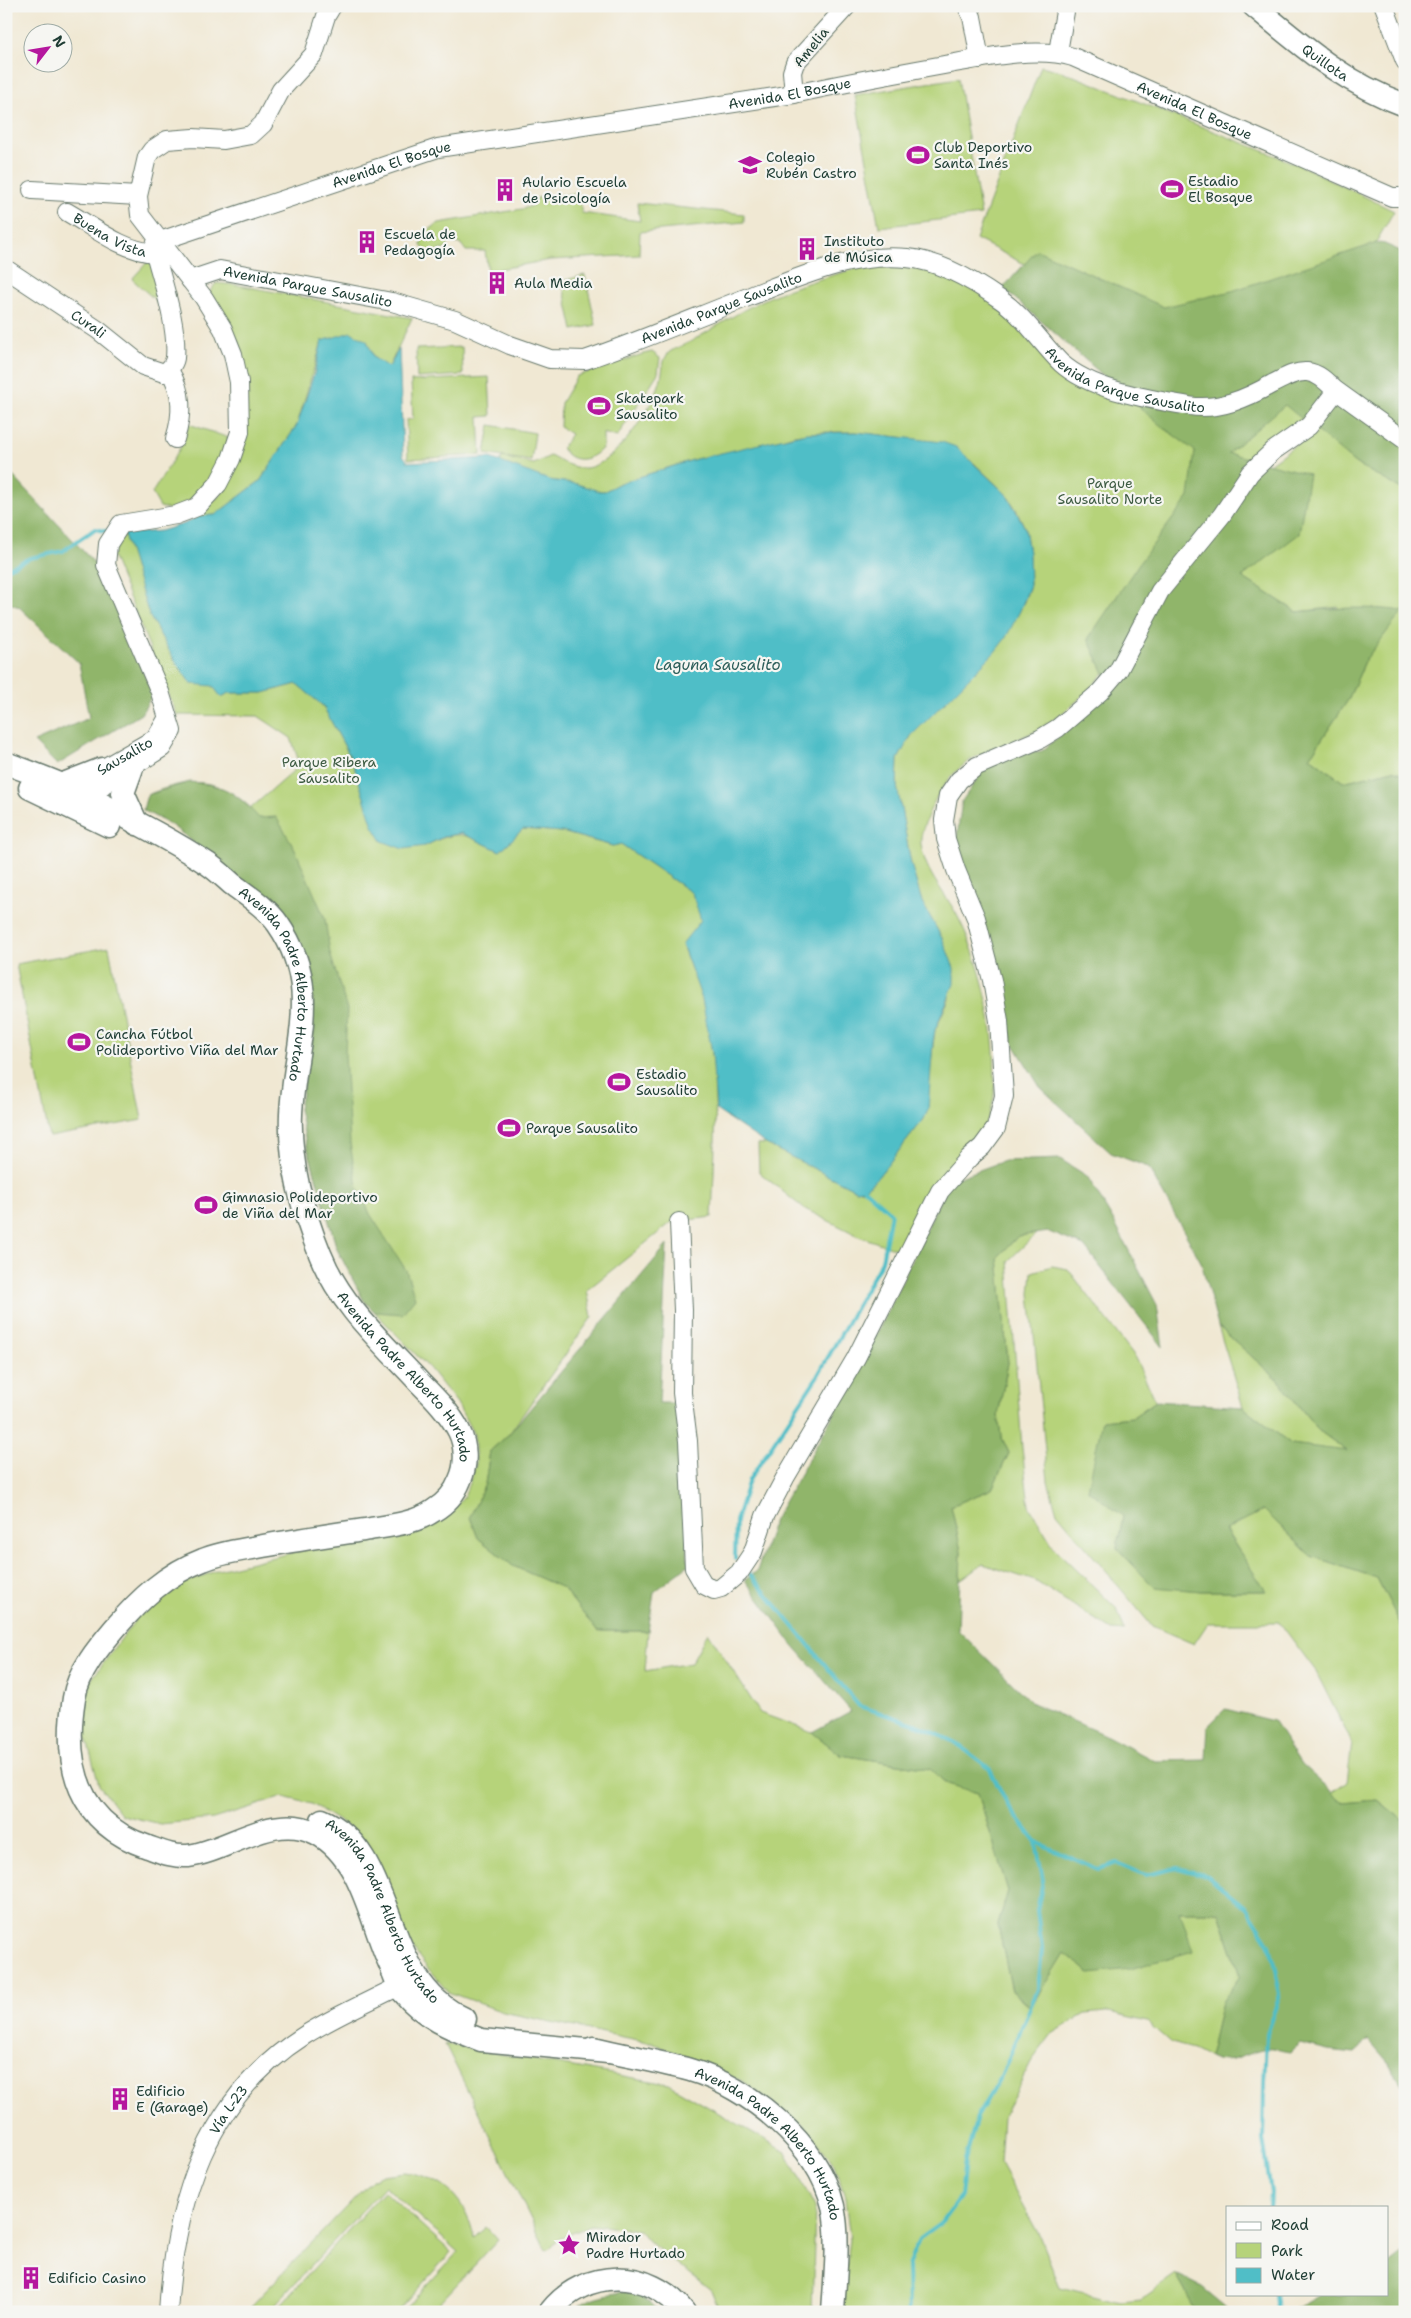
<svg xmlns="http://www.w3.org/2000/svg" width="1411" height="2318" font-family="'Shantell Sans',sans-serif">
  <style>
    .green { fill: #b6d37a; stroke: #6a8857 }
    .forest { fill: #90b56a; stroke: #58794f }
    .water { fill: #50bec7; stroke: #387e7e }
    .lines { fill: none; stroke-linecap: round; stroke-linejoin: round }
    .stream { stroke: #50bec7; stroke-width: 4 }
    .minor-casing { stroke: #68796c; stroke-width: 20 }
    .major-casing { stroke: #68796c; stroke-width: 25 }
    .minor { stroke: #fff; stroke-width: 18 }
    .major { stroke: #fff; stroke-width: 22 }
    .labels { text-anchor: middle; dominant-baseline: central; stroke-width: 4.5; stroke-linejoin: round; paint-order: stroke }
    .street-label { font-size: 14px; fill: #1f3d34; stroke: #f6f6f2 }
    .poi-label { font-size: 14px; fill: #1f3d34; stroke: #f6f6f2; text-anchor: start }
    .park-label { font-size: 14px; fill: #3d5b42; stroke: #f6f6f2 }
    .water-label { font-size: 15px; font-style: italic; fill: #2b5d59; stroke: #f6f6f2 }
  </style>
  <rect width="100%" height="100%" fill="#f6f6f2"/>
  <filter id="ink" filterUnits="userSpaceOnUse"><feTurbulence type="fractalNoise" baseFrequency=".02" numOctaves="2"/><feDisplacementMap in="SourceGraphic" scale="10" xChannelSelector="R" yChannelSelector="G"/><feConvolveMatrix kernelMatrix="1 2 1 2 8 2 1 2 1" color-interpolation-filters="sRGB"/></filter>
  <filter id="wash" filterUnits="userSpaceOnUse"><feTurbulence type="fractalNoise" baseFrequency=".0096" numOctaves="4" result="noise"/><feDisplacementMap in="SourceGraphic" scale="20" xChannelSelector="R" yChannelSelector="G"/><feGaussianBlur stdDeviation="1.12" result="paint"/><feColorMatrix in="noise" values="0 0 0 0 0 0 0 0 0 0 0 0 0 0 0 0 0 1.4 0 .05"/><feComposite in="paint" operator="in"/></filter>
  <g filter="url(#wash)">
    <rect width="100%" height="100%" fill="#f0e8d3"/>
    <g class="green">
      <polygon points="1041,66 1061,71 1304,167 1394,211 1367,258 1174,321 1088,297 976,239"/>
      <polygon points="958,78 981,215 879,227 855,95"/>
      <polygon points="578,193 582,213 640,221 637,203 744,214 744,222 640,232 639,255 550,260 488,271 485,251 466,251 461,244 450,242 446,249 428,252 421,246 423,234 439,223 522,209 532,206 537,198"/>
      <polygon points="151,258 162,306 132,279"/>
      <path d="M866 266 927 269 966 283 997 305 1030 342 1075 382 1290 383 1303 419 1267 443 1243 468 1110 666C1089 691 1066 714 1037 730 1000 750 964 751 940 792 933 802 919 832 921 844 925 875 948 895 960 921 985 971 998 1038 994 1094 991 1137 955 1154 933 1186 919 1206 910 1229 899 1250L861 1237 803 1208 759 1172 758 1144H766L856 1190 871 1184 877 1178 924 1119 935 1030 949 999 943 940 922 902 911 864 897 786 898 759 911 736 994 653 1024 602 1030 585 1029 553 1025 528 1016 509 1006 494 974 463 906 438 856 432H822L794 435 759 446 696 459 620 483 605 491H594L577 484 549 480 499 463 502 457 534 464 550 456C560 461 574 469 586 468 616 465 652 408 660 382 663 372 662 356 671 351 679 346 688 344 695 339 723 323 749 305 779 293 807 282 837 274 866 266Z"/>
      <polygon points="585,275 596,325 573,330 562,281"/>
      <polygon points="216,283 238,285 412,318 389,367 374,358 367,341 322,341 297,425 260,481 215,515 199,516 225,490 243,450 247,389 239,344 209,293"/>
      <polygon points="462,347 463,375 417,378 416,349"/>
      <path d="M652 352 660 358 658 373 617 437 603 433V447C593 461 571 465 562 448L571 434 560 427 561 403 577 376 643 354Z"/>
      <polygon points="489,377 491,416 479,417 481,455 408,459 406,420 413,419 411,381"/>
      <path d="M189 424 229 438C220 472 205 492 175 511L160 507 152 493 182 445Z"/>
      <polygon points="490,425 535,433 531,461 485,454"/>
      <polygon points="1316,430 1355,463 1405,491 1405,775 1402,776 1393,770 1343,782 1310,757 1348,700 1366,659 1379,641 1338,607 1297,612 1242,577 1299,533 1269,464"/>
      <path d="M124 534 149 615 175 661 213 686 221 697 229 693H263L297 684 323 706 352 760 365 800 425 846C463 827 464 835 500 851L523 829 562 832 612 846 621 844 692 893 702 920 682 945C688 962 697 980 702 999 721 1070 715 1145 712 1217L672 1222 587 1290 592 1317 509 1434 490 1451 485 1484 470 1517 478 1538 513 1566 563 1588 597 1631H648L645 1671 691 1663 708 1632 760 1713 812 1732 841 1755 930 1769 947 1784 978 1793 1008 1891 998 1925 1012 1991 1030 2007 1064 1953 1090 1973 1180 1912H1219L1240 1976 1222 2002 1209 2057 1194 2049 1171 2043 1147 2022 1106 2012 1085 2014 1052 2034 1031 2062 1003 2117 1000 2164 1039 2235 1060 2287 1121 2302 1140 2300 1176 2275 1197 2312H840L850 2240 845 2198 834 2164 806 2127 742 2081 657 2044 503 2012 448 1992 425 1965 400 1931 347 1826 312 1804 283 1797 213 1819 160 1824 122 1815 99 1785 82 1722 91 1680 144 1608 176 1586 218 1570 445 1517 464 1497 476 1464 474 1435 457 1403 430 1369 364 1301 337 1249 307 1146 299 1109 314 1032 312 979 279 912 173 826 143 810 147 795C190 777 216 776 251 808L300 765 291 738 258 716 177 715 112 555Z"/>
      <polygon points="109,947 142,1120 49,1137 16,964"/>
      <polygon points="1037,1233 1008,1261 1022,1448 1029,1506 1055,1549 1117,1609 1125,1631 1112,1630 1035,1581 983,1564 960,1580 961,1551 951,1506 992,1489 1009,1453 1001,1436 998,1415 1008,1363 998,1257 1018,1236"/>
      <polygon points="1052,1266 1068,1269 1133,1354 1156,1401 1133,1417 1102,1420 1123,1516 1117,1548 1154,1586 1201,1591 1265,1591 1225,1529 1264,1510 1311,1556 1377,1578 1405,1633 1405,1822 1378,1800 1344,1803 1332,1793 1347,1782 1352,1743 1315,1670 1280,1623 1208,1623 1194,1644 1152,1626 1057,1513 1048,1481 1030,1293 1032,1272"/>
      <polygon points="1218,1326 1278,1380 1318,1430 1348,1452 1291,1444 1243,1407"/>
      <polygon points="445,2044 668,2084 785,2151 815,2207 812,2312 720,2312 711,2290 648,2241 639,2230 591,2225 559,2239 552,2247 546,2250"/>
      <path d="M405 2172C443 2177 467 2200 474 2238L486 2227 498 2240 431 2312H402L458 2252 385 2186 268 2312H249L253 2304 373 2179 383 2175Z"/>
      <polygon points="384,2191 451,2252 397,2312 274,2312"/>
    </g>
    <g class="forest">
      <path d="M1380 242 1405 253V491L1355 463 1285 405 1228 453 1309 474 1299 534 1242 577 1297 612C1333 608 1367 606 1403 611L1366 659 1348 700 1310 757 1343 782 1393 770 1405 775V895L1400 903 1405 911V1633L1377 1578 1311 1556 1264 1510 1225 1530 1266 1591H1201L1154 1587 1117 1548 1123 1516 1088 1490 1102 1420 1133 1417 1156 1401 1243 1407 1291 1444 1347 1451 1318 1430 1278 1380 1218 1326 1201 1262 1148 1167 1111 1153 1040 1087 1013 1043 972 887 956 844 962 801 991 759 1042 751 1112 690 1088 639 1140 562 1189 497 1195 451 1160 425 1003 288 1037 250 1164 307 1232 291Z"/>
      <polygon points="6,474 13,476 99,568 153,694 141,714 57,765 34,742 89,718 79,663 19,607 6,602"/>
      <path d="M190 782C227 786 234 791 259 818L276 817 294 847 325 919 330 953 347 1009 345 1054 350 1143 357 1186 370 1214 406 1270 415 1298 402 1314 375 1312 364 1301 337 1249 307 1146 299 1109 314 1032 312 979 279 912 173 826 143 810 147 795Z"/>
      <path d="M1060 1159 1087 1176 1113 1220 1157 1305 1163 1347 1084 1246 1049 1232 1018 1236 998 1257 1008 1363 998 1415 1001 1436 1009 1453 992 1489 951 1506 961 1551 958 1630 1032 1703 1107 1736 1155 1761 1206 1760 1208 1726 1225 1709 1273 1721 1301 1764 1344 1803 1378 1800 1405 1822V2088L1388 2062 1369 2040 1355 2053 1328 2050 1300 2043 1291 2052C1283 2051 1274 2048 1267 2049 1246 2052 1230 2068 1209 2057L1222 2002 1240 1976 1219 1912H1180L1193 1951 1130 1969 1090 1973 1064 1953 1031 2007 1012 1991 998 1925 1008 1891 978 1793 947 1784 930 1769 841 1755 812 1732 851 1711 793 1645 745 1580 757 1571 774 1520 864 1361 949 1181 1004 1161Z"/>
      <polygon points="667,1245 659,1403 684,1403 688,1565 654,1592 648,1631 597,1631 563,1588 513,1566 478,1538 470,1517 485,1484 490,1451 509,1434"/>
      <polygon points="1405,2252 1405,2312 1290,2312 1321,2294 1387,2294 1387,2266"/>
      <polygon points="1176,2275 1202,2288 1231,2312 1197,2312"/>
      <path d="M627 2291 651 2302 661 2312H573C586 2296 608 2295 627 2291Z"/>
    </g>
    <polygon class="water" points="351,332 367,341 374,358 389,367 399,348 403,455 408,462 490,458 549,480 577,484 599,491 605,491 620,483 696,459 806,433 856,432 942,442 956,447 1006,494 1015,509 1025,528 1029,553 1030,585 1020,611 1005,639 994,653 911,736 898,759 897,786 911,864 922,902 943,940 954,968 954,984 935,1030 933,1042 928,1110 924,1119 877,1178 864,1189 856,1190 766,1144 716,1110 712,1052 702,999 682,944 701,920 692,893 621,844 613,846 562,832 523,829 500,851 461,833 443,837 425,846 403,849 382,841 373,826 352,760 323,706 297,684 263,693 229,693 221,697 213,686 191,684 175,661 149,615 124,534 160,531 184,524 199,516 215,515 260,481 297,425 314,374 322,341"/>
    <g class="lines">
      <g class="stream">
        <polyline points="6,569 30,558 63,551 95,529 109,532"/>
        <polyline points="735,1559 736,1521 749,1480 817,1377 882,1261 891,1213 864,1189"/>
        <polyline points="750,1574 859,1706 918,1725 956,1743 989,1768 1009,1807 1036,1842 1098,1869 1117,1863 1146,1875 1178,1868 1208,1876 1247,1908 1270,1944 1280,1995 1266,2034 1264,2087 1263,2139 1271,2192 1270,2207"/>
        <polyline points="1276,2294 1278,2312"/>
        <polyline points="909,2312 908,2265 919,2239 941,2223 961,2196 965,2160 977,2117 1002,2074 1038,1989 1042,1949 1037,1911 1043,1880 1036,1842"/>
      </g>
    </g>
  </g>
  <g filter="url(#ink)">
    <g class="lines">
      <defs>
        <g id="minor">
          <polyline points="967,6 972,17 980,59"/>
          <polyline points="1384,6 1405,61"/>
          <polyline points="1058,52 1066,6"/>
          <polyline points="794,94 792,72 795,63 847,6"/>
          <polyline points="32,190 138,196"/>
          <path id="s1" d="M67 212C95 228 123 251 155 253"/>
          <path id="s2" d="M160 241 438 148 794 94C844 83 894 74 944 65 983 58 1035 46 1073 57L1392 197H1405"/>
          <path id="s3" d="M6 269 98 330 143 366 164 373C169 370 174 364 175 358 178 326 163 284 155 253V245L160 241"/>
          <path id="s4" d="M190 280 220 270 392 302 455 320 510 345 550 359 585 360C640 341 694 318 748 297 797 278 853 252 907 258 940 261 974 281 1001 300 1024 316 1041 343 1061 363 1092 391 1150 399 1189 406 1219 411 1247 398 1272 384 1283 379 1294 371 1307 372 1318 373 1326 381 1334 389L1405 440"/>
          <path d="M169 370C183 392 183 414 175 439"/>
          <path id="s5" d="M93 778 102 769 156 738 167 719"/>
          <polyline points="84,806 103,785 162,748 172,731 160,692 106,565 108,544 121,524 176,515 197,507 218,484 231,459 240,432 239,382 233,354 223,329 204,298 140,215 138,196 147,157 152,150 167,140 193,138 224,140 251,135 263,124 281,90 314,54 326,16 332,6"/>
          <polyline points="679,1222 683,1310 682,1393 688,1441 694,1568 704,1585 714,1590 721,1588 739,1573 753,1552 765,1516 785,1478 856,1358 940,1191 969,1158 982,1147 996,1128 1004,1096 999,1021 992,980 976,918 956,870 946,839 944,820 948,796 959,780 977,766 1040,739 1058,728 1100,692 1118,671 1160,591 1222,515 1250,473 1273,451 1309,426 1333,395 1334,389"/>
          <path id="s6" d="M168 2312C175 2201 206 2098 305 2035 335 2016 368 2002 399 1986L410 1984"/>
        </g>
        <g id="major">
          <path id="s7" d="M1254 6C1303 47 1344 83 1405 105"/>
          <path id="s8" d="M6 763C31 773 58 782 82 794 124 816 169 838 208 864 217 870 224 877 232 884 248 896 266 907 278 924 323 989 294 1044 291 1114 289 1161 302 1210 320 1254 340 1305 383 1343 420 1383 434 1397 450 1413 459 1431 466 1445 467 1465 460 1480 455 1493 445 1504 433 1511 414 1524 387 1526 364 1530 331 1535 297 1540 263 1546 243 1550 222 1552 203 1560 166 1574 140 1599 115 1628 98 1648 78 1672 74 1698 63 1765 78 1824 148 1847 162 1852 173 1857 188 1856 229 1851 273 1811 316 1833 362 1857 370 1921 390 1964 394 1974 397 1984 403 1992 423 2017 452 2029 481 2040L608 2052"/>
          <polyline points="132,768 123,793 137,824"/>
          <polyline points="61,785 102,769"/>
          <polyline points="30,788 109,826"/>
          <path id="s9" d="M322 1820C399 1853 378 1981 465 2019"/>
          <path id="s10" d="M593 2048C625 2056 658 2061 690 2070 749 2087 818 2143 833 2206 840 2239 835 2277 833 2312"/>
          <path d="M550 2312C584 2268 650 2267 684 2312"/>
        </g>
      </defs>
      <use href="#minor" class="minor-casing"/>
      <use href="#major" class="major-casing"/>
      <use href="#minor" class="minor"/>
      <use href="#major" class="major"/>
    </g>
  </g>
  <defs>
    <symbol id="stadium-bare" viewBox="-9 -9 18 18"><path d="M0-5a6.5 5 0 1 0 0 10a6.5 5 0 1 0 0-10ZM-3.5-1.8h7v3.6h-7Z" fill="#b5179e" stroke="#f6f6f2" stroke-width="2.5" paint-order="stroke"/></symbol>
    <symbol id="school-bare" viewBox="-9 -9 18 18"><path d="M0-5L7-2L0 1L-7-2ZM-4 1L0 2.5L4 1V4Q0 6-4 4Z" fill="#b5179e" stroke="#f6f6f2" stroke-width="2.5" paint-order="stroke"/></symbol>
    <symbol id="building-bare" viewBox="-9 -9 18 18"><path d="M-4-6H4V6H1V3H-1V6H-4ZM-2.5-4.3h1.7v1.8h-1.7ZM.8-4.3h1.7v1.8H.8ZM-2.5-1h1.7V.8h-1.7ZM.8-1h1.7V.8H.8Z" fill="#b5179e" stroke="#f6f6f2" stroke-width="2.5" paint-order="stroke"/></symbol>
    <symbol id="sight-bare" viewBox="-9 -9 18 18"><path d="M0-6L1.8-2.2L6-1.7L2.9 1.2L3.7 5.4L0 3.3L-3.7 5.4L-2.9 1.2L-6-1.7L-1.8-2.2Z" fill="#b5179e" stroke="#f6f6f2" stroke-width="2.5" paint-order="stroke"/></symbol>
  </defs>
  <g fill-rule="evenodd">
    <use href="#stadium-bare" x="902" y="139" width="32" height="32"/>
    <use href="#school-bare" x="734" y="149" width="32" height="32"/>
    <use href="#stadium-bare" x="1156" y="173" width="32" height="32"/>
    <use href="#building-bare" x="489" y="174" width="32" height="32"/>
    <use href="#building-bare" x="351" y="226" width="32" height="32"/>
    <use href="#building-bare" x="791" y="233" width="32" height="32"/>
    <use href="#building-bare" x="481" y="267" width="32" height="32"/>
    <use href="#stadium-bare" x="583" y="390" width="32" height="32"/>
    <use href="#stadium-bare" x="63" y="1026" width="32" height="32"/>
    <use href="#stadium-bare" x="603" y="1066" width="32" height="32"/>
    <use href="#stadium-bare" x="493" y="1112" width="32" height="32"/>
    <use href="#stadium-bare" x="190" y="1189" width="32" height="32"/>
    <use href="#building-bare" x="104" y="2083" width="32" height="32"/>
    <use href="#sight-bare" x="553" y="2229" width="32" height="32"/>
    <use href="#building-bare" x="15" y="2262" width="32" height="32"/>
  </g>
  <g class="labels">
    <g class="street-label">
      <text transform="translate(811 47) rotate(-51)">Amelia</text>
      <text stroke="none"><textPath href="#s7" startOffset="91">Quillota</textPath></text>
      <text stroke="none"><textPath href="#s2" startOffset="649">Avenida El Bosque</textPath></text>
      <text stroke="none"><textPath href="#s2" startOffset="1069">Avenida El Bosque</textPath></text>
      <text stroke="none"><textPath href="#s2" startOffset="244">Avenida El Bosque</textPath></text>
      <text stroke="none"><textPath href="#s1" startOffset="49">Buena Vista</textPath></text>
      <text stroke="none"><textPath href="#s4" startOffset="121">Avenida Parque Sausalito</textPath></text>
      <text stroke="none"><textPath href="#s4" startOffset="556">Avenida Parque Sausalito</textPath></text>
      <text stroke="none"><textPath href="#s3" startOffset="99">Curali</textPath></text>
      <text stroke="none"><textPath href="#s4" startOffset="1008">Avenida Parque Sausalito</textPath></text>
      <text stroke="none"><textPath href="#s5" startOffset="39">Sausalito</textPath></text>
      <text stroke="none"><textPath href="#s8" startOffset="375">Avenida Padre Alberto Hurtado</textPath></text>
      <text stroke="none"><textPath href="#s8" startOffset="810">Avenida Padre Alberto Hurtado</textPath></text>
      <text stroke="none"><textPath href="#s9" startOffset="112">Avenida Padre Alberto Hurtado</textPath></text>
      <text stroke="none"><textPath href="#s6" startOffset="214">Vía L-23</textPath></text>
      <text stroke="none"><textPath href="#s10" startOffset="212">Avenida Padre Alberto Hurtado</textPath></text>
    </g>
    <g class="poi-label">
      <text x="934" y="147">Club Deportivo<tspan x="934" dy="16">Santa Inés</tspan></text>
      <text x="766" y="157">Colegio<tspan x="766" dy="16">Rubén Castro</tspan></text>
      <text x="1188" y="181">Estadio<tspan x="1188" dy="16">El Bosque</tspan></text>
      <text x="522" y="182">Aulario Escuela<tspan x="522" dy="16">de Psicología</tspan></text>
      <text x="384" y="234">Escuela de<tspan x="384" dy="16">Pedagogía</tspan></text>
      <text x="824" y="241">Instituto<tspan x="824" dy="16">de Música</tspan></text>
      <text x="514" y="283">Aula Media</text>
      <text x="616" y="398">Skatepark<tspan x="616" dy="16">Sausalito</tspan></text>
      <text x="96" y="1034">Cancha Fútbol<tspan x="96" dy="16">Polideportivo Viña del Mar</tspan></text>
      <text x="636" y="1074">Estadio<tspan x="636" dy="16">Sausalito</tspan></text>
      <text x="526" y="1128">Parque Sausalito</text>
      <text x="222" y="1197">Gimnasio Polideportivo<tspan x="222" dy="16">de Viña del Mar</tspan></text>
      <text x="136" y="2091">Edificio<tspan x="136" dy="16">E (Garage)</tspan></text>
      <text x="586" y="2237">Mirador<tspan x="586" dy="16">Padre Hurtado</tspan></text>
      <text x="48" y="2278">Edificio Casino</text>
    </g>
    <g class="park-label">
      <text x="1110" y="483">Parque<tspan x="1110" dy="16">Sausalito Norte</tspan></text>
      <text x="329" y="762">Parque Ribera<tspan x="329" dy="16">Sausalito</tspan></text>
    </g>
    <g class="water-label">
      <text x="718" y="665">Laguna Sausalito</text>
    </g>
  </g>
  <rect width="1411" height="2318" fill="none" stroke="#f6f6f2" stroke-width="25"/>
  <rect x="1226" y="2206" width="162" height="90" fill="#f6f6f2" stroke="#a0aca6"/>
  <rect x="1236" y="2222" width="25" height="8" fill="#ffffff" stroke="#a0aca6"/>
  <text x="1271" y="2230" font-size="15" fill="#1f3d34">Road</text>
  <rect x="1236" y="2243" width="25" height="15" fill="#b6d37a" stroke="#a0aca6"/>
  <text x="1271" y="2256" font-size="15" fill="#1f3d34">Park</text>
  <rect x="1236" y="2268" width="25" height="15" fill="#50bec7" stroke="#a0aca6"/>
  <text x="1271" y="2280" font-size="15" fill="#1f3d34">Water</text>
  <g transform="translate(48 48) rotate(59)"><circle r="24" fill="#f6f6f2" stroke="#a0aca6"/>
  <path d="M0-4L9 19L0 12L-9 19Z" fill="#b5179e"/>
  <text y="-8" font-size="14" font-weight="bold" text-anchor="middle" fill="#1f3d34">N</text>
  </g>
</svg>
